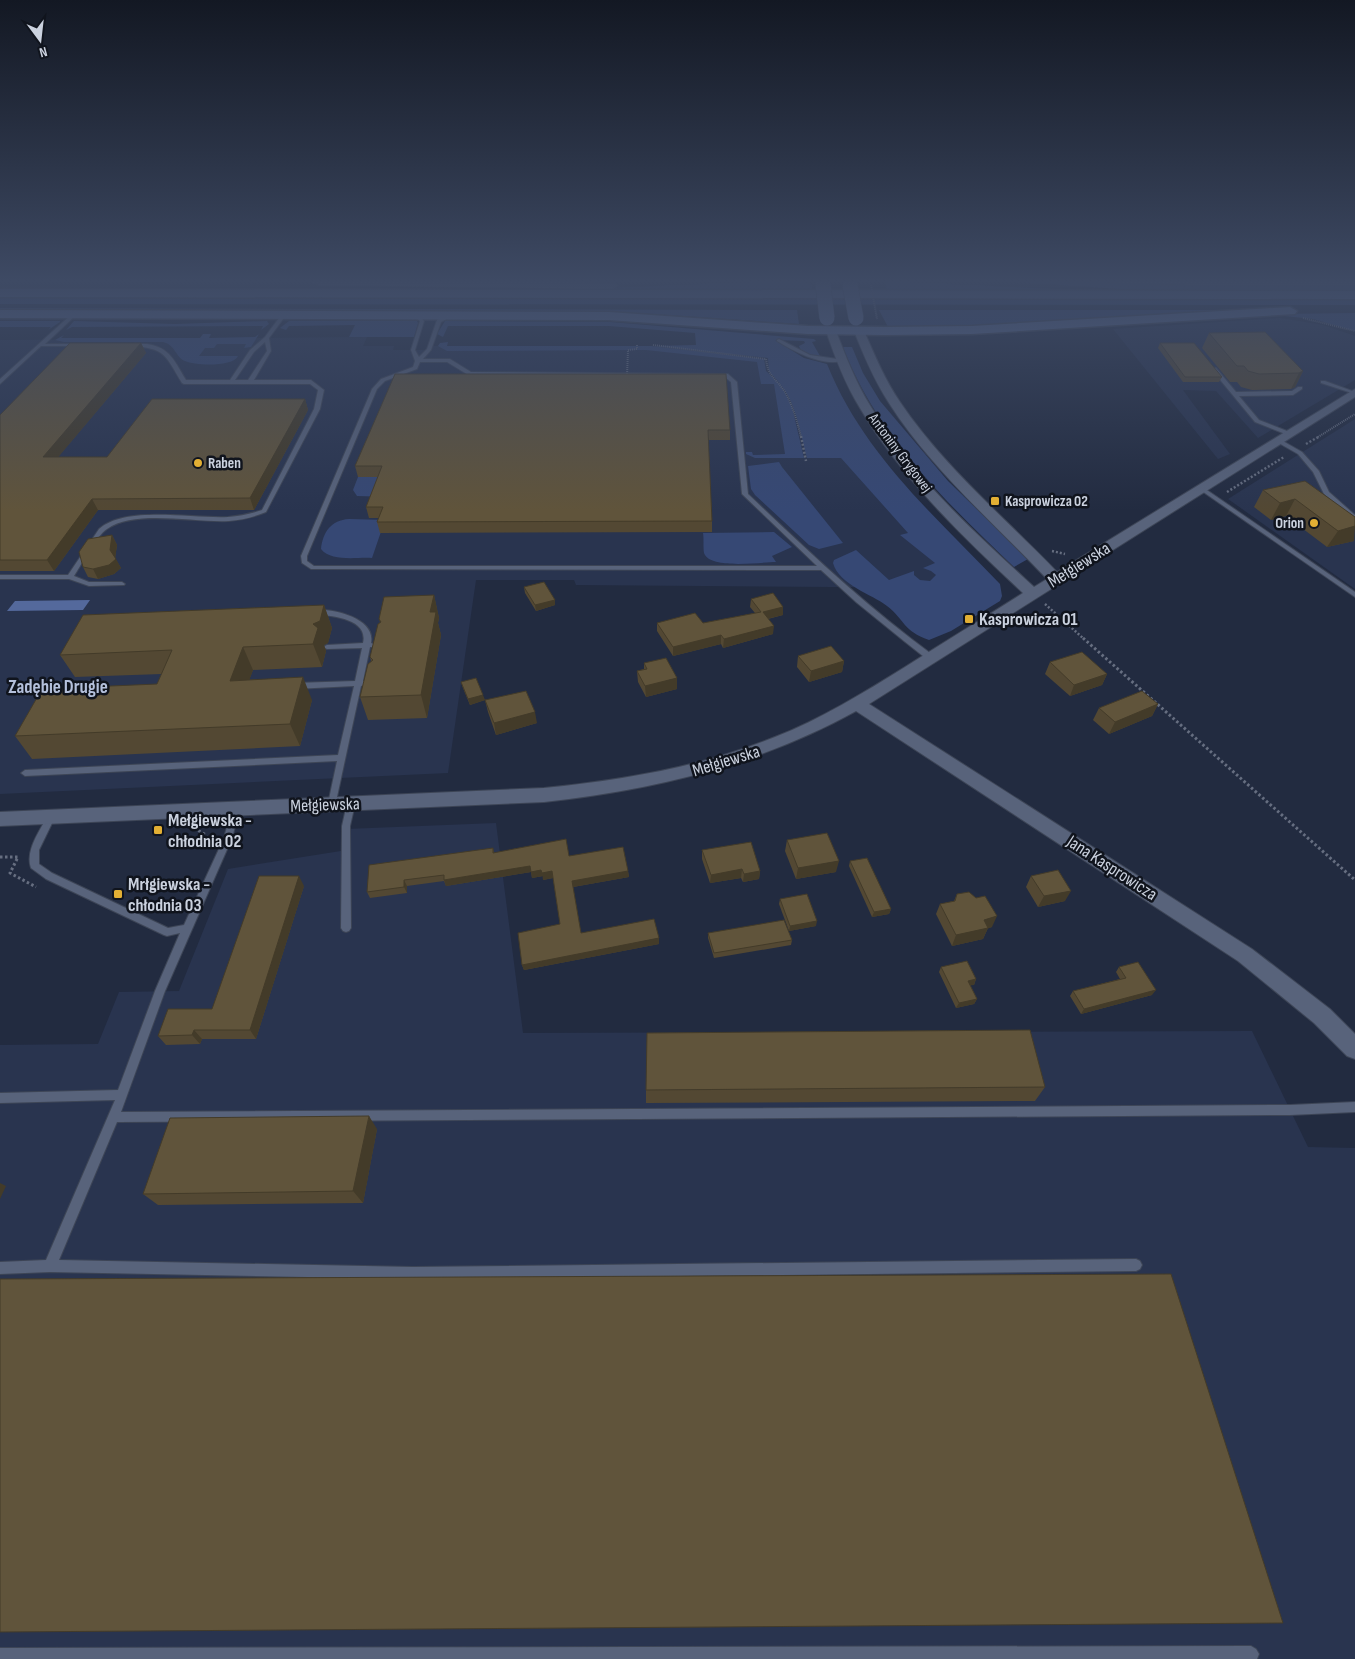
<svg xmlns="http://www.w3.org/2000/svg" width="1355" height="1659" font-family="'Sofia Sans Condensed',sans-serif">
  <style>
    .built { fill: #29344f }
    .green { fill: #364874 }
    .forest { fill: #495d8f }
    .water { fill: #54699c }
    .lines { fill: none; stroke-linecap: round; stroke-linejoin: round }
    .lane-casing { stroke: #3d4556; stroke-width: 2 }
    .street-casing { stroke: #3d4556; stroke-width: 2 }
    .secondary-casing { stroke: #3d4556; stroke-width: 3 }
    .path-far2 { stroke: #666e80; stroke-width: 2; stroke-dasharray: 1 1; stroke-linecap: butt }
    .path-far1 { stroke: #666e80; stroke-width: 2.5; stroke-dasharray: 2 2; stroke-linecap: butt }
    .path { stroke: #666e80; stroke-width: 3; stroke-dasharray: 2.5 2.5; stroke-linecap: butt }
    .lane { fill: #58637b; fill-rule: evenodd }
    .street { fill: #58637b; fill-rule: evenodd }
    .secondary { fill: #5a6b92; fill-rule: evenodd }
    .secondary-bridge-casing { stroke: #3d4556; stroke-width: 16; stroke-linecap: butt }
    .path-bridge { stroke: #666e80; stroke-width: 2; stroke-dasharray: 1 1; stroke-linecap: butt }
    .secondary-bridge { stroke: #5a6b92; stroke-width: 15 }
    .wall { fill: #534833 }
    .shaded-wall { fill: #433b29 }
    .building { fill: #60543b; stroke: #433b29 }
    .poi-dot { fill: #e2af34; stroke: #10141d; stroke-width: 2 }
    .labels { text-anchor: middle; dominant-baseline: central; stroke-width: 5; stroke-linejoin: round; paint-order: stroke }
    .far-street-label { font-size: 15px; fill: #cbd2df; stroke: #10141d }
    .far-poi-label { font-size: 15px; font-weight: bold; fill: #cbd2df; stroke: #10141d; text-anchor: start }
    .street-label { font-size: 18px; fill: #cbd2df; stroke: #10141d }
    .poi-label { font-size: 18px; font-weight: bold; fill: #cbd2df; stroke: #10141d; text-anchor: start }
    .neighbourhood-label { font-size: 19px; font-weight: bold; fill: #b4c0db; stroke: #10141d }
  </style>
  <rect width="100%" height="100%" fill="#222b40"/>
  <g class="built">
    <polygon points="1280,318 1323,325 1355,336 1355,380 1258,438 1216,391 1183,390 1230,454 1218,459 1113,329"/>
    <polygon points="367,337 363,346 394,346 393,350 426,350 428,346 657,346 769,358 975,588 576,585 574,580 476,580 448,773 0,794 0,340"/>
    <polygon points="1355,419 1355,589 1228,499"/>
    <polygon points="496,823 523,1033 1252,1031 1308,1147 1355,1148 1355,1659 0,1659 0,1045 98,1044 119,992 179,991 228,869 347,850 346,829"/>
  </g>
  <g class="green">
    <polygon points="972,279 1062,279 1157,284 1355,284 1355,291 1121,289"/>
    <polygon points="798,280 812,285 812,291 535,291"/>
    <polygon points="885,281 1116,292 887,291"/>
    <polygon points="0,296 1355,298 1355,305 0,304"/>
    <polygon points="0,308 797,310 799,324 654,314 584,312 0,311"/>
    <path d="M879 310H1238C1122 318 1005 326 888 327Z"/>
    <polygon points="1355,313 1355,331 1313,319 1275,315 1019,331 1039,328 1281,314"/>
    <polygon points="0,321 60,321 60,322 48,330 51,327 0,327"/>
    <polygon points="74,321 175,324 267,321 269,324 261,330 263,326 72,327 66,330"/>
    <polygon points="289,321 417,321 418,323 414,337 349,337 355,325 289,326 286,330 280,328"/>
    <path d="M445 321 610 322 814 339 816 341 812 342 820 356 824 358C815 357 802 356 799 346L805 343 804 341 775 340 804 358 827 364C863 454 935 516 1000 584L1002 596 1000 601 951 631 929 640C903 631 905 620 887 606 872 594 839 585 833 563L834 560 856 550 889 580 914 571V575L920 580 930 581 936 575 931 571 923 568 935 563 900 535 908 533 841 458H807C798 424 796 396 769 372L768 358 654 346 696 345 695 333 609 326H448L443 337 437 334Z"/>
    <path d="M203 334H211L209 338 255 337 259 334 251 347 244 348 246 344H217L214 348H205L199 356H238C233 367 196 366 185 361 175 357 176 345 163 342H64L55 340 64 335 61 338H200Z"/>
    <polygon points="448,342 447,346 651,346 764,359 766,371 781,385 792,407 804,458 755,458 746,454 746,452 752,452 753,455 785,454 774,384 761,384 757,362 646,350 447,351 438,346 440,343"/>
    <path d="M843 347H852L863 373 880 401 948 481 1028 559 1014 567C946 502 877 436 843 347Z"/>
    <polygon points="779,462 782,467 843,543 819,549 809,545 755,495 751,489 748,466"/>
    <polygon points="358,477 400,477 393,497 357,496 353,490"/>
    <path d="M349 519 385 520 372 558C356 557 331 562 321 549 323 532 331 520 349 519Z"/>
    <path d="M774 532 792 547 772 556 776 562C761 562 710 570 704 553 703 547 704 539 703 533Z"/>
  </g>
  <polygon class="forest" points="469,279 655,279 582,282"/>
  <polygon class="water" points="90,600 83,610 7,611 15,601"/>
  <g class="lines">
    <defs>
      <g id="lane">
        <polygon points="73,313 77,314 45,344 82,344 82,346 41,346 0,384 0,379"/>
        <path d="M282 314 286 315 269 338 271 351 254 380H311L324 390 320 409 266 512C254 517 242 520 229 521 195 523 135 509 107 529 96 536 82 564 74 576L89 582H122L125 584 124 585 89 586 69 579H0V575H68L99 529C126 505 194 519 228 517 240 516 250 514 262 510L314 409 318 390 310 384H184L182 383C165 355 166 348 130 346L128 345C133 343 141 344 147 344 170 347 175 362 186 380H230L250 350 265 337ZM265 342 267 351 248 380H235L254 352Z"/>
        <path d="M414 314H418L424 321 415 350 419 357 427 349 437 320 448 314H452V316L441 322 431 350 423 359H450L471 372 728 374 737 382 748 494C808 551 867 607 934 656V660H928L904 641 856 602 821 570 311 569 302 563 301 556 372 389 381 379 413 367 415 361 411 350 420 321 414 316ZM420 362H447L470 376 725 377 731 382 742 494 817 566H314L307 561V556L377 389 385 381 417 369Z"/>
        <path d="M779 339 810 355 844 360C825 368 793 351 777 341V340Z"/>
        <polygon points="1212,368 1216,368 1236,392 1292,391 1298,387 1302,387 1302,389 1293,395 1239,396 1259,420 1292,433 1292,435 1288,435 1255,422 1212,370"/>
        <polygon points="1321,381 1325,381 1355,392 1355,394 1321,383"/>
        <polygon points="1277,440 1281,440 1302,452 1319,471 1329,492 1355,515 1355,520 1324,494 1313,472 1298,454 1277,442"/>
        <polygon points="1201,486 1355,592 1355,597 1199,489 1199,487"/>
        <path d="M315 610C332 608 376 618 371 643L376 645 375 647H370L363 681H367L368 683 367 685 361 686 335 806 332 807 328 804 337 761 25 776 21 773 25 770 338 755 354 686 295 689 291 686 295 683 355 681 362 648 327 649 323 647 327 645 363 643C369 618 330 616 315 614Z"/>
        <polygon points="351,801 355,804 350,826 351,928 349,931 346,932 343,931 341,928 342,826 347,804"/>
        <path d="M236 805 240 808 232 838 165 991 121 1112 1290 1105 1355 1102V1112L1290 1115 117 1122 59 1260 413 1267 1136 1259 1140 1261 1142 1265 1140 1269 1136 1271 413 1279 50 1272 0 1274V1262L46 1260 115 1100 0 1103V1093L118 1090 155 991 180 933 167 936 164 935 46 879 31 868C25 851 39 832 47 817L51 814 55 817 39 850V864L52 873 168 928 184 925 224 838 232 808Z"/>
        <polygon points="1251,1646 1256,1649 1259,1654 1257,1659 0,1659 0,1648"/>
      </g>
      <g id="street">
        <polygon points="305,279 613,283 618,286 613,289 319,285"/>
        <polygon points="1102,279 1355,279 1355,285 1202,285 1107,282"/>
        <path d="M831 328 836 331C846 357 856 383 871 407 913 477 974 532 1034 587L1047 579C993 522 931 469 889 403 874 380 864 356 854 331L855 329 859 328 864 331C875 356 885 380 900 402 943 466 1004 517 1057 572L1355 389V397L869 704 1252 949 1330 1009 1355 1034V1059L1347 1056 1314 1023 1238 961 856 711C758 765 654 790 544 802L0 826V812L544 788C623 780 701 767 775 737 821 719 863 693 905 667 944 642 984 618 1023 593 963 537 902 479 860 408 845 384 835 357 826 331Z"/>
      </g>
      <g id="secondary">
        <polygon points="0,289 1355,291 1355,299 0,297"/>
        <polygon points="1290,307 1297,311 1295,314 972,334 885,335 808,334 609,320 0,318 0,310 609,312 808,326 885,327 972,326"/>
      </g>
    </defs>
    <use href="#lane" class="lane-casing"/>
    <use href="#street" class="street-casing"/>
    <use href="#secondary" class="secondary-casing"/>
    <g class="path-far2">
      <polyline points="1303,318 1355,331"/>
      <path d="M653 345 766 359C768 377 776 378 785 392 793 406 797 421 801 437"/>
      <polyline points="628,350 637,349 637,345"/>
      <polyline points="1318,437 1355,414"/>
    </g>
    <g class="path-far1">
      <polyline points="801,436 806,461"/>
      <polyline points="1306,444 1320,436"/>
      <polyline points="1227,492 1284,457"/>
      <polyline points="1052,551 1065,554"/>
      <polyline points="1045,604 1084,639"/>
    </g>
    <g class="path">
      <polyline points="1083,638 1355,880"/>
      <polyline points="194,828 206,835 207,838 213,838"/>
      <polyline points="0,857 18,857 10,873 36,887"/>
    </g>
    <use href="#lane" class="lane"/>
    <use href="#street" class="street"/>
    <use href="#secondary" class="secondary"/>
    <defs>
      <g id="secondary-bridge">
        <polyline points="823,285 827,318"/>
        <polyline points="850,285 856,318"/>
      </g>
    </defs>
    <use href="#secondary-bridge" class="secondary-bridge-casing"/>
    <g class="path-bridge">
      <polyline points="871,285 877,319"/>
      <polyline points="627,376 628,350"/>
    </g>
    <use href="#secondary-bridge" class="secondary-bridge"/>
  </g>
  <g class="wall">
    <polygon points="1209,333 1303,371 1295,387 1291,389 1252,390 1241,387 1237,382 1230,382 1202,348"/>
    <polygon points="141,343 146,353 58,457 107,457 305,399 308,410 254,510 98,510 54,571 0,571 0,415"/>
    <polygon points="1160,343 1222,377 1219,382 1183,382 1158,348"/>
    <polygon points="395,374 730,430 730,440 708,440 712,521 712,532 380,533 377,522 379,518 369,518 366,507 378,477 358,477 355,466"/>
    <polygon points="1305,481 1354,541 1327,547 1286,516 1271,520 1254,507 1263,490"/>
    <polygon points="112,535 117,545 115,558 121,568 114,574 98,579 88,577 83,567"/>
    <polygon points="524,587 555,600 555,605 536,611 525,593"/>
    <polygon points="434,595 439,618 438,623 441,635 427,718 368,720 360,697 371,661 370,657 380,622 379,619"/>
    <polygon points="751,599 783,607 783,615 768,619 773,634 723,648 721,644 673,656 657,631 657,623 703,623 755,613 750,607"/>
    <polygon points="324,605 332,628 328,643 324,645 326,651 322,667 253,670 249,680 312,700 300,746 32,759 15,736 157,684 162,674 75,677 60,655"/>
    <polygon points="798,656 844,661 842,672 809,682 797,667"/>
    <polygon points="1050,662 1107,674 1102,685 1070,696 1045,674"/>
    <polygon points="644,663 677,689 646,697 638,682 637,671 644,669"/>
    <polygon points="461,682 485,700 470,705 463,688"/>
    <polygon points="485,700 537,723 496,735 488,712"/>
    <polygon points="1158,704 1152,716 1109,734 1093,720 1099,708"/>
    <polygon points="787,840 836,872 796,879 785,851"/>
    <polygon points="493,848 494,853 569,856 628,871 629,877 573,887 581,933 659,944 524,970 522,965 560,924 553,878 543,880 543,876 532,878 531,872 446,886 444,881 407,886 407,893 370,898 367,892"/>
    <polygon points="702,850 760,871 759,879 743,882 741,878 710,883 702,859"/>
    <polygon points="850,861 891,909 889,914 872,917 849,866"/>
    <polygon points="1031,876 1065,901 1038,907 1026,887"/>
    <polygon points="304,886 256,1039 202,1039 200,1044 166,1045 158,1036 212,1009"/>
    <polygon points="957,894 992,927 988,928 983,939 952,946 936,914 940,904 954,901"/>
    <polygon points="780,899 816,926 789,931 779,904"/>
    <polygon points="708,933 792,940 791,945 714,958 708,938"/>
    <polygon points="941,967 976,979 974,985 970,985 977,999 974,1004 956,1008 939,972"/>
    <polygon points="1119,967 1152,995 1081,1014 1070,996 1073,991 1120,979 1116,972"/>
    <polygon points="1045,1087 1035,1101 646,1103 646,1090"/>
    <polygon points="377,1129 363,1203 158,1205 143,1194"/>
  </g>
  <g class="shaded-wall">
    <polygon points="141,343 146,353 49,468 43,457"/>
    <polygon points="1303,371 1295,387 1291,389 1299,373"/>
    <polygon points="305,399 308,410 254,510 250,498"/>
    <polygon points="92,499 98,510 54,571 47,560"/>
    <polygon points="1295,499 1286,516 1271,520 1280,503"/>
    <polygon points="1355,526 1354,541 1327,547 1338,531"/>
    <polygon points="112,535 117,545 115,559 110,550"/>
    <polygon points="116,559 121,568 114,574 98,579 93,569"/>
    <polygon points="434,595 439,618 438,623 441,635 427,718 421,695 430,612"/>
    <polygon points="555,600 555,605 536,611 535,605"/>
    <polygon points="324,605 332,628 328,643 324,645 326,651 322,667 313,644 313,624"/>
    <polygon points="783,607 783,615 762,620 763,612"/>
    <polygon points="774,626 773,634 723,648 724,639"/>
    <polygon points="721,635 721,644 673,656 673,647"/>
    <polygon points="243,647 253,670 241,703 230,681"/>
    <polygon points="844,661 842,672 809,682 811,671"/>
    <polygon points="1107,674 1102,685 1070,696 1074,685"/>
    <polygon points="303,677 312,700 300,746 290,724"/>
    <polygon points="677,678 677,689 646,697 645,686"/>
    <polygon points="483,695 485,700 470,705 468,699"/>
    <polygon points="1158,704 1152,716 1109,734 1115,722"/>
    <polygon points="535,712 537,723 496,735 494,723"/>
    <polygon points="839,861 836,872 796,879 798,868"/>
    <polygon points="530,866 541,870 543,876 532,878 531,872 446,886 444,880"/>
    <polygon points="742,869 741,878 710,883 711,875"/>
    <polygon points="552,871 553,878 543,880 542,873"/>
    <polygon points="628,871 629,877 573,887 572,881"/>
    <polygon points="760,871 759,879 743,882 744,874"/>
    <polygon points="299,876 304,886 256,1039 250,1030"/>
    <polygon points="404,880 407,886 407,893 404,887"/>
    <polygon points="1071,891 1065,901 1038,907 1044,896"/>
    <polygon points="891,909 889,914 872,917 874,912"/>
    <polygon points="997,916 992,927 987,929 988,928 983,939 952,946 956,935 984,920"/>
    <polygon points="817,921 816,926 789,931 790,926"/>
    <polygon points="659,938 659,944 524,970 522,965"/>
    <polygon points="976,979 974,985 966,986 968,981"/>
    <polygon points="1156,990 1152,995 1081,1014 1084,1009"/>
    <polygon points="977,999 974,1004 956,1008 959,1003"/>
    <polygon points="194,1030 202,1039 200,1044 192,1035"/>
    <polygon points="369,1116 377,1129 363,1203 353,1191"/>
    <polygon points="0,1183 6,1186 0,1199"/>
  </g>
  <g class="building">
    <polygon points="1265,332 1303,371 1299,373 1259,374 1248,371 1244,366 1237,366 1209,333"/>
    <polygon points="70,343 141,343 43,457 107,457 152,399 305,399 250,498 92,499 47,560 0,560 0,415"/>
    <polygon points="1160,343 1194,343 1222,377 1185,377"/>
    <polygon points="395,374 726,374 730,430 708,430 712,521 377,522 383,507 366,507 382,466 355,466"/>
    <polygon points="1305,481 1355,517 1355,526 1338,531 1295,499 1280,503 1263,490"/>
    <polygon points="112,535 110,550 116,559 109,565 93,569 83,567 79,552 88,539"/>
    <polygon points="544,582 555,600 535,605 524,587"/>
    <polygon points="773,593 783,607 763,612 774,626 724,639 721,635 673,647 657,623 695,613 703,623 761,612 751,599"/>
    <polygon points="434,595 430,612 436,612 421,695 360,697 368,664 373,660 370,657 378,624 381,622 379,619 384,597"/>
    <polygon points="324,605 320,621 313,624 318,628 313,644 243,647 230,681 303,677 290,724 15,736 42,689 157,684 172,650 60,655 83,615"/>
    <polygon points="831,646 844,661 811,671 798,656"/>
    <polygon points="1082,652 1107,674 1074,685 1050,662"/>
    <polygon points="666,658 677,678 645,686 637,671 647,669 644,663"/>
    <polygon points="476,678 483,695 468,699 461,682"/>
    <polygon points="526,691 535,712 494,723 485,700"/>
    <polygon points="1142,691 1158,704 1115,722 1099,708"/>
    <polygon points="827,833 839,861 798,868 787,840"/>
    <polygon points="566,839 569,856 623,847 628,871 572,881 581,933 654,919 659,938 522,965 518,933 560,924 552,871 542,873 541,870 531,872 530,866 444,880 444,875 404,880 404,887 367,892 369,865 493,848 493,853"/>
    <polygon points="751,842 760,871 744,874 742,869 711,875 702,850"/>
    <polygon points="867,858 891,909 874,912 850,861"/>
    <polygon points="1058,870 1071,891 1044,896 1031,876"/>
    <polygon points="259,876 299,876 250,1030 194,1030 192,1035 158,1036 168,1009 212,1009"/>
    <polygon points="969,892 976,898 985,896 997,916 984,920 988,928 956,935 940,904 955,901 957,894"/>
    <polygon points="807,894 817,921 790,926 780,899"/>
    <polygon points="784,920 792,940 714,953 708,933"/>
    <polygon points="967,961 976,979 968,981 977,999 959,1003 941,967"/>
    <polygon points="1138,962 1156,990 1084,1009 1073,991 1126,978 1119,967"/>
    <polygon points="1030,1030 1045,1087 646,1090 647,1033"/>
    <polygon points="369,1116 353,1191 143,1194 170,1118"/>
    <polygon points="1171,1274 1283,1623 0,1632 0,1279"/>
  </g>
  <linearGradient id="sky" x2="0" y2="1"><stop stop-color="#131823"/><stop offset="0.55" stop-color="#3e4a64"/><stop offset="1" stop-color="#3e4a64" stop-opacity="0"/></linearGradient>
  <rect width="1355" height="511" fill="url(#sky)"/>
  <g class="poi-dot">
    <circle cx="198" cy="463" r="5"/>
    <rect x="990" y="496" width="10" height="10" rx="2.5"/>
    <circle cx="1314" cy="523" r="5"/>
    <rect x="964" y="614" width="10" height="10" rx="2.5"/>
    <rect x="153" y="825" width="10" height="10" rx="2.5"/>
    <rect x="113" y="889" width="10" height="10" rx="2.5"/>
  </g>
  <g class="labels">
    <g class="far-street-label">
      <text transform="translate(900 453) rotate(53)">Antoniny Grygowej</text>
    </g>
    <g class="far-poi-label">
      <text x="208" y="463">Raben</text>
      <text x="1005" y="501">Kasprowicza 02</text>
      <text x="1304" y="523" text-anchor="end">Orion</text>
    </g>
    <g class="street-label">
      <text transform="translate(1079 565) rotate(-32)">Mełgiewska</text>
      <text transform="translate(726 761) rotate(-17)">Mełgiewska</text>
      <text transform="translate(325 805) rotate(-2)">Mełgiewska</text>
      <text transform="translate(1112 868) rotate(33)">Jana Kasprowicza</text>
    </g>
    <g class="poi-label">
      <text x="979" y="619">Kasprowicza 01</text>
      <text x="168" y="820">Mełgiewska -<tspan x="168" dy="21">chłodnia 02</tspan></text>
      <text x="128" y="884">Mrłgiewska -<tspan x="128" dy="21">chłodnia 03</tspan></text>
    </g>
    <g class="neighbourhood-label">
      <text x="58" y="687">Zadębie Drugie</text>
    </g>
  </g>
  <g transform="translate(40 40) rotate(165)" stroke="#10141d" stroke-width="4" paint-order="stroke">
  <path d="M0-4L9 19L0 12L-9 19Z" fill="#cbd2df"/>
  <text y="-8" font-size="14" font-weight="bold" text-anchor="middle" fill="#cbd2df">N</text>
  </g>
</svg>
